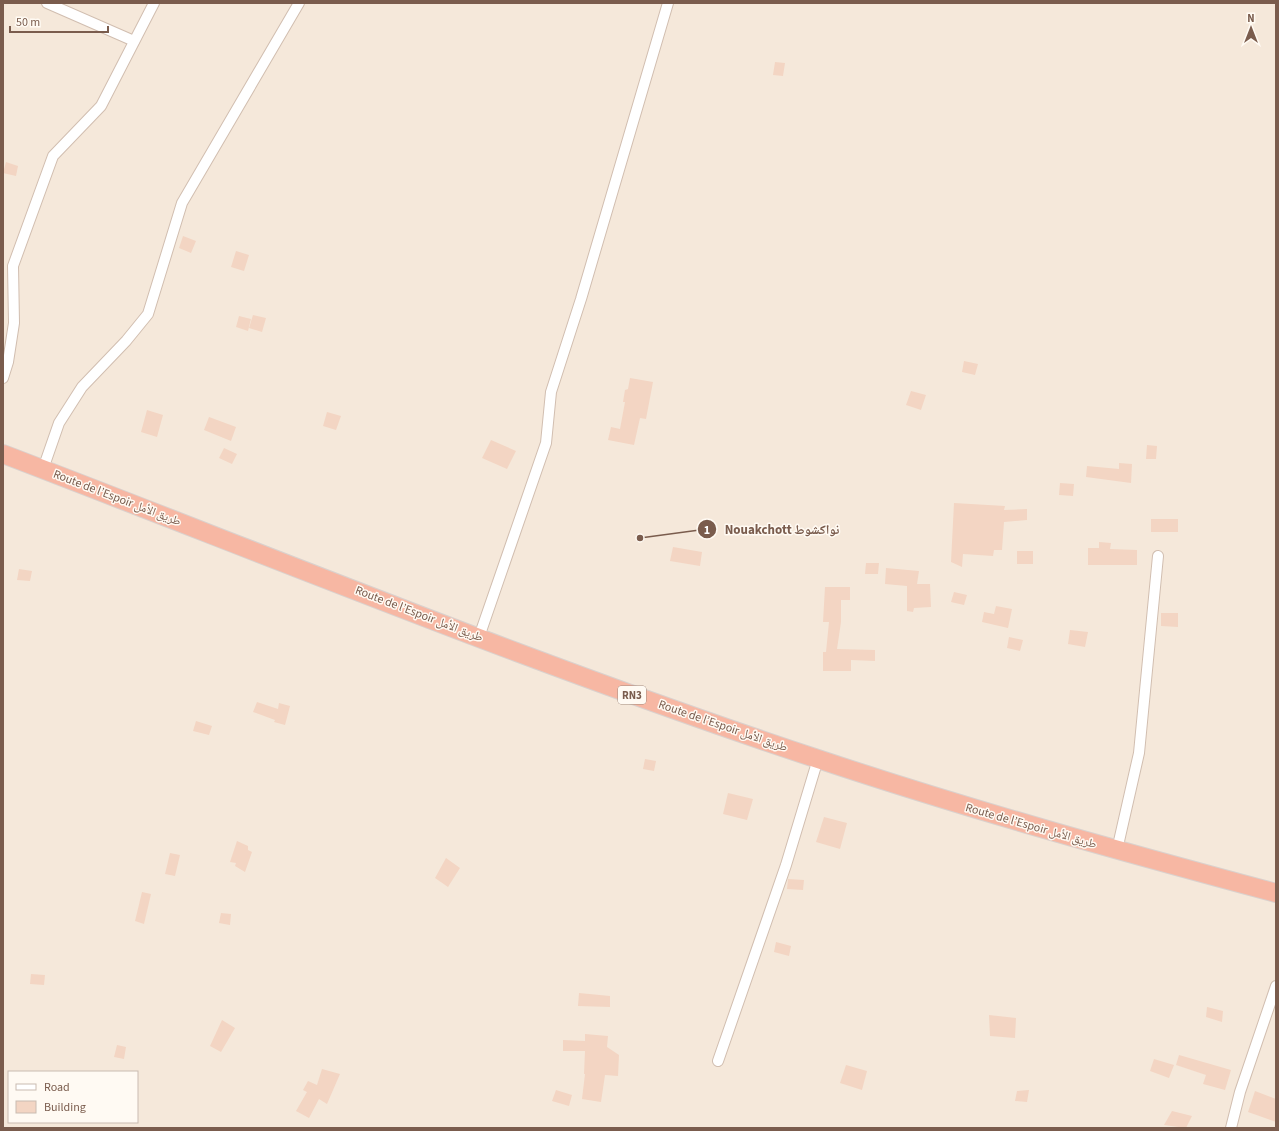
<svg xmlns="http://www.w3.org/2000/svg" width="1279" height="1131" font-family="'Source Sans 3','Noto Naskh Arabic',sans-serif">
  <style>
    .residential { fill: #f5e8da; fill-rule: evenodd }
    .building { fill: #f3d5c3 }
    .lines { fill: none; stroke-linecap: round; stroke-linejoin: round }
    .street-casing { stroke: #d1beb0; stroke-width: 12 }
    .highway-casing { stroke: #dad1cd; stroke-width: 20 }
    .street { stroke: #fff; stroke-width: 10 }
    .highway { stroke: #f7b7a3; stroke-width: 18 }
    .labels { text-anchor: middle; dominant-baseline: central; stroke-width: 3; stroke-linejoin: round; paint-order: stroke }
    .shield { fill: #fffaf3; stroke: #a28b7f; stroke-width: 1 }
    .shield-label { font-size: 11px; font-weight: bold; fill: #7a5c4d }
    .street-label { font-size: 12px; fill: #7a5c4d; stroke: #fffaf3 }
    .leader { fill: none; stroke: #7a5c4d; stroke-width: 1.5 }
    .callout-dot { fill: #7a5c4d; stroke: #fffaf3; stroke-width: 1.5 }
    .mark-label { font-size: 12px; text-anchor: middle; font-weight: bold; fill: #fff }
    .callout-label { font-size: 13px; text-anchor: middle; font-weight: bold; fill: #7a5c4d; stroke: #fffaf3; stroke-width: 3; stroke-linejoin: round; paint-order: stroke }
  </style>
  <rect width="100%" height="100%" fill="#fdf6ec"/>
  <path class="residential" d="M3 3H1276V1128H3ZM9 1072H137V1122H9Z"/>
  <g class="building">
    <polygon points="775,62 785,63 783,76 773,75"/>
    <polygon points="6,162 18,166 16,176 3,173"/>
    <polygon points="183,236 196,241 191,253 179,248"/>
    <polygon points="236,251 249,255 244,271 231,267"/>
    <polygon points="253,315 266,318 262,332 249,328"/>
    <polygon points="239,316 251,319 248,331 236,327"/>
    <polygon points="964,361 978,364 975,375 962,372"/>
    <polygon points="630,378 653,382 646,419 640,418 634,445 608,440 611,427 620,429 625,402 623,402 625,390 628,389"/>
    <polygon points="911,391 926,395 921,410 906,405"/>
    <polygon points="147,410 163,415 157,437 141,432"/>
    <polygon points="327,412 341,416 336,430 323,426"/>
    <polygon points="209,417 236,427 231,441 204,430"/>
    <polygon points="491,440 516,451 507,469 482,458"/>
    <polygon points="1147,445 1157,446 1156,459 1146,459"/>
    <polygon points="224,448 237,454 232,464 219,458"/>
    <polygon points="1119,463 1132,464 1131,483 1086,477 1087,466 1119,469"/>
    <polygon points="1060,483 1074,484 1073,496 1059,495"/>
    <polygon points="954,503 1005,506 1004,510 1027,509 1027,520 1004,522 1002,550 994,550 993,556 963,554 962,567 951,562"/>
    <rect x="1151" y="519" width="27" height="13"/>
    <polygon points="1099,542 1111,543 1110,549 1137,550 1137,565 1088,565 1088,548 1099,548"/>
    <polygon points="673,547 702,552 700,566 670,561"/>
    <rect x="1017" y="551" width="16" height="13"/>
    <polygon points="866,563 879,563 878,574 865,574"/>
    <polygon points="886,568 919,571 917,584 930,584 931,607 914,608 913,612 907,611 907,586 885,584"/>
    <polygon points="19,569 32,571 30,581 17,580"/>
    <polygon points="825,587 850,587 850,600 841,600 841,622 837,649 875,650 875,661 851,660 851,671 823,671 823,652 826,652 829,622 823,622"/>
    <polygon points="954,592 967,595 964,605 951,602"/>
    <polygon points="996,606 1012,609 1008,628 982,622 984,612 994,614"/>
    <polygon points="1161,613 1178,613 1178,627 1161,626"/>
    <polygon points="1070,630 1088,632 1085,647 1068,644"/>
    <polygon points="1009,637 1023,640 1020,651 1007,648"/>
    <polygon points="257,702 278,709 279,703 290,706 285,725 274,722 275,720 253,712"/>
    <polygon points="196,721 212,726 209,735 193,731"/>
    <polygon points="645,759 656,761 654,771 643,769"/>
    <polygon points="728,793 753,799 747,820 723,814"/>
    <polygon points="824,817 847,823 840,849 816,842"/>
    <polygon points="237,841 248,846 248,850 252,852 245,872 235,866 236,863 230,862"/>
    <polygon points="170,853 180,855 175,876 165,874"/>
    <polygon points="446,858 460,868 448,887 435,878"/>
    <polygon points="788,879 804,880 803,890 787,889"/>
    <polygon points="142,892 151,894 144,924 135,921"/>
    <polygon points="221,913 231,914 230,925 219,923"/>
    <polygon points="776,942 791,946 789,956 774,952"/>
    <polygon points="31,974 45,975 44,985 30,984"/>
    <polygon points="579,993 610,996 610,1007 578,1006"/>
    <polygon points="1207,1007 1223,1011 1222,1022 1206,1017"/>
    <polygon points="989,1015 1016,1018 1015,1038 990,1036"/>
    <polygon points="222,1020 235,1028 221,1052 210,1046"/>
    <polygon points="585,1034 608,1036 607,1047 619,1055 618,1076 605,1075 601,1102 582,1099 585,1074 584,1074 585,1051 563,1051 563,1040 585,1041"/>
    <polygon points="117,1045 126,1047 124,1059 114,1057"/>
    <polygon points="1179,1055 1231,1070 1225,1090 1203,1084 1206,1075 1176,1065"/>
    <polygon points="1154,1059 1174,1065 1169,1078 1150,1071"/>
    <polygon points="846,1065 867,1071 862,1090 840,1083"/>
    <polygon points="322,1069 340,1074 327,1104 319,1099 309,1118 296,1111 307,1092 303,1090 308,1081 317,1085"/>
    <polygon points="556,1090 572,1095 569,1106 552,1101"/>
    <polygon points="1029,1090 1027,1102 1015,1101 1017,1091"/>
    <polygon points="1255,1091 1276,1099 1276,1122 1248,1112"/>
    <polygon points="1172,1111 1192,1116 1186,1128 1164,1125"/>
  </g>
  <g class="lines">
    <defs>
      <g id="street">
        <polyline points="47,3 134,41"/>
        <polyline points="3,378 8,362 14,323 13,266 53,156 101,106 154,3"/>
        <polyline points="43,469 59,423 82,387 126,341 148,314 182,203 299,3"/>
        <polyline points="479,637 546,443 551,392 581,299 668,3"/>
        <polyline points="1117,850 1139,753 1158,556"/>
        <polyline points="718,1061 786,865 818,759"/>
        <polyline points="1231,1128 1240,1092 1276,986"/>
      </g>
      <path id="highway" d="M3 454C275 558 545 669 821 760 971 810 1123 852 1276 893"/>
    </defs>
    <use href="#street" class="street-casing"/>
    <use href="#highway" class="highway-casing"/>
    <use href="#street" class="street"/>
    <use href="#highway" class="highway"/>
  </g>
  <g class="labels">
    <rect class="shield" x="618" y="686" width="28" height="18" rx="3"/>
    <g class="shield-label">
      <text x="632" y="695">RN3</text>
    </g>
    <g class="street-label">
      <text transform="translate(117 498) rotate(21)">Route de l’Espoir طريق الأمل</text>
      <text transform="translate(419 614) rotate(21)">Route de l’Espoir طريق الأمل</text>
      <text transform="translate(723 726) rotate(19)">Route de l’Espoir طريق الأمل</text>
      <text transform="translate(1031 826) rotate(16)">Route de l’Espoir طريق الأمل</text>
    </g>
  </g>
  <path class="leader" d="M640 538L707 529"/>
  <g class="callout-dot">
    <circle cx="640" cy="538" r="4"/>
    <circle cx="707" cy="529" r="10"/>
  </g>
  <g class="mark-label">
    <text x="707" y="534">1</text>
  </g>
  <g class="callout-label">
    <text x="782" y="534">Nouakchott نواكشوط</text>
  </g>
  <rect width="1279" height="1131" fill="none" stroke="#7a5c4d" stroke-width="8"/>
  <rect x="8" y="1071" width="130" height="52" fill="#fffaf3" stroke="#cabbb1"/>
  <rect x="16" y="1084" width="20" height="6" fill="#ffffff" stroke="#cabbb1"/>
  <text x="44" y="1091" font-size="12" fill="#7a5c4d">Road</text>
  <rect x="16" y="1101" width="20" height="12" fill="#f3d5c3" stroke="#cabbb1"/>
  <text x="44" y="1111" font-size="12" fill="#7a5c4d">Building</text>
  <g transform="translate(1251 28)" stroke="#fffaf3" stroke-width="3" paint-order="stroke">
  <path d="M0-3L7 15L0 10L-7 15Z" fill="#7a5c4d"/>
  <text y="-6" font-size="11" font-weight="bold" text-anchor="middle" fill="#7a5c4d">N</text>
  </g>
  <path d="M10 26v6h98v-6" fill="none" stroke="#7a5c4d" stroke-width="2"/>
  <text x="16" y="26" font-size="12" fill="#7a5c4d" stroke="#fffaf3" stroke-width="3" paint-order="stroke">50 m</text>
</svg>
